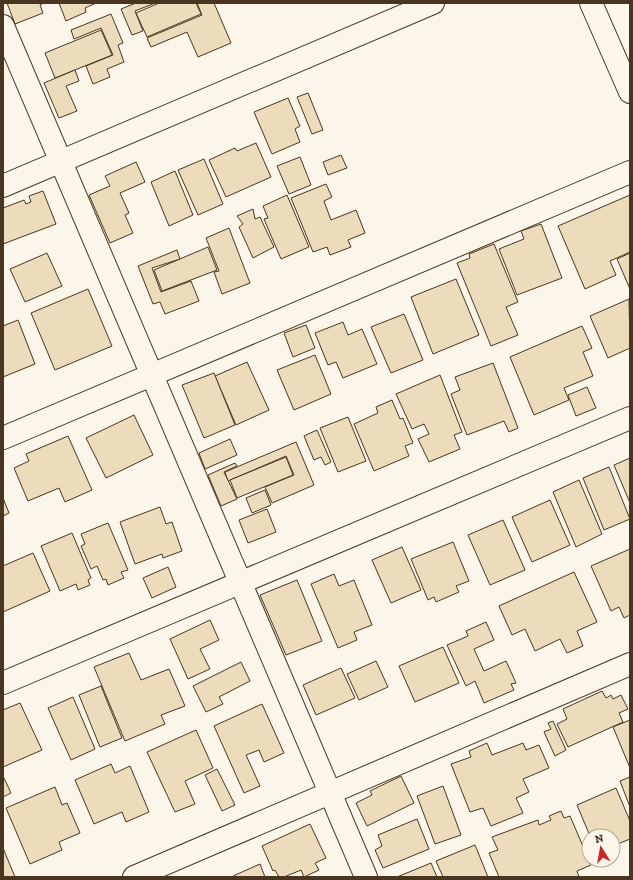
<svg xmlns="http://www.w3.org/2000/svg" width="633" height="880" font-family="'Zilla Slab',serif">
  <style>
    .building { fill: #ecdcbc; stroke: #4a3520 }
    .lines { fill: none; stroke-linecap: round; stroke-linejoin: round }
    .street-casing { stroke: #4a3520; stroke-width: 24 }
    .secondary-casing { stroke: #4a3520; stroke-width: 24 }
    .street { stroke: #fbf6e9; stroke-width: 22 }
    .secondary { stroke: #fbf6e9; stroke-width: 22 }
  </style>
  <rect width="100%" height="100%" fill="#fbf6e9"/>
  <g class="building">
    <polygon points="7,3 44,3 40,5 43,13 15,24"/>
    <polygon points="59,3 96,3 85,8 86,12 66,21"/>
    <polygon points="136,3 155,3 135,11 143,31 132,35 121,9"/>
    <polygon points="159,3 196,3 201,14 147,37 136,13"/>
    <polygon points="197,3 214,3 231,43 198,57 187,32 151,47 147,38 202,15"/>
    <polygon points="111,14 123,43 118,45 124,62 107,69 110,77 93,84 86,66 113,55 101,28 74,39 71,30"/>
    <polygon points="101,30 112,55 55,78 45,53"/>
    <polygon points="75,70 79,81 66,86 77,111 59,118 44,83"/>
    <polygon points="308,93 323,130 312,134 297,97"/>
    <polygon points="288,98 300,126 295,129 300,142 272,154 254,112"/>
    <polygon points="256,143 271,177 226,197 209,160 235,148 237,151"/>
    <polygon points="341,155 347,168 328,175 323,162"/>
    <polygon points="300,157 311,185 289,194 277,166"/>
    <polygon points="204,159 223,204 198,215 178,170"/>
    <polygon points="136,162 145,182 120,193 129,213 125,215 133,233 110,243 89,195 110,186 105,176"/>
    <polygon points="175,171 193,215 169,226 151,182"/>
    <polygon points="326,184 332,197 324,201 331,220 356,210 365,233 348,240 351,247 330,255 327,247 313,252 291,198"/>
    <polygon points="43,191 56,224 3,244 3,208 24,200 26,204 31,202 29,196"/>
    <polygon points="287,195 309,247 281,259 264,219 268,218 263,206"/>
    <polygon points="630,195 630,252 610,261 616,275 585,289 558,226"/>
    <polygon points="253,209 255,219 260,217 274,247 253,258 239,227 243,224 237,216"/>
    <polygon points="541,224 562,278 517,295 499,249 524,239 521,231"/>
    <polygon points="229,228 250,283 222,294 214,272 219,271 206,238"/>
    <polygon points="494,244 518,302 506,307 518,335 491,346 457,263 470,258 469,254"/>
    <polygon points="208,247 217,270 162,291 154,270"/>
    <polygon points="177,250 180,259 152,268 161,292 191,281 199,301 165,314 160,302 153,304 138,266"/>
    <polygon points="47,253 62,286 25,302 10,269"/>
    <polygon points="630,253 630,289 617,259"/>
    <polygon points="456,279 479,335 433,354 411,297"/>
    <polygon points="88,289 112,346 55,370 31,313"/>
    <polygon points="629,299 630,348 608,358 590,316"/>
    <polygon points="404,314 423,360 391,373 371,327"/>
    <polygon points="18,320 35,364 3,377 3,326"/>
    <polygon points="343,322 348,335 362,329 377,364 343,378 336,362 328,365 315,333"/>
    <polygon points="306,325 315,348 293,357 284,333"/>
    <polygon points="582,326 592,348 583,352 593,376 564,388 569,400 534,415 510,357"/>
    <polygon points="315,355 331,394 294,410 277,370"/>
    <polygon points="247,362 269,410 236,425 215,376"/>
    <polygon points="493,363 518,428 509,432 504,421 467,435 451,394 460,390 455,377"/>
    <polygon points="214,373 235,425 204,438 182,385"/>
    <polygon points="440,375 462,432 454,435 460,449 429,462 418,439 429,434 424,424 412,429 396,394"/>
    <polygon points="587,387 596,408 576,416 568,395"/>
    <polygon points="392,400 400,419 403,418 413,443 405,446 409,456 374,471 354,424 378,413 376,407"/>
    <polygon points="134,415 153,455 106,478 86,438"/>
    <polygon points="348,417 366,461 338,472 320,428"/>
    <polygon points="317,430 331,462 325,465 321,457 314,460 304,436"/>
    <polygon points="68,436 92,490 65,502 59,488 28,501 14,468 29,461 26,454"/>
    <polygon points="230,439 237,455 205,469 199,453"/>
    <polygon points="296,442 314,485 272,503 265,487 294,475 286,456 228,481 225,472"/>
    <polygon points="286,457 293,475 237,498 230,480"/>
    <polygon points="630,458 630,503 614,465"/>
    <polygon points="235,463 237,466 224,472 237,499 221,506 208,475"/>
    <polygon points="609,467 630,519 604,530 583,478"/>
    <polygon points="579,480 602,534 576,547 553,492"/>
    <polygon points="265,490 271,505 252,513 246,498"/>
    <polygon points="3,498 9,513 3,516"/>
    <polygon points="550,500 570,545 532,562 512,517"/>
    <polygon points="160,507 166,524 172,522 182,551 163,558 162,554 135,564 120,522"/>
    <polygon points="267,509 276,532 248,543 239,520"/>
    <polygon points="503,520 525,570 490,585 468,535"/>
    <polygon points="108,523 128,570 121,572 124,578 108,585 106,579 103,580 97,566 91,569 81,546 85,544 81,534"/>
    <polygon points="72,533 91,578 88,580 90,585 78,590 76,584 60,591 41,546"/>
    <polygon points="453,542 469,581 456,586 459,592 436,602 434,597 428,600 411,559"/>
    <polygon points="402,547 421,590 391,603 372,560"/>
    <polygon points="630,549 630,615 624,618 619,607 611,611 591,566"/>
    <polygon points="33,553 50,591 3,612 3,566"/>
    <polygon points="168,567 176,587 152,598 143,578"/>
    <polygon points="574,572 597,622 577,631 583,646 567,653 560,639 535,651 525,629 512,635 499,606"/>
    <polygon points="334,574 339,586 354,580 372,625 354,632 357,640 338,648 311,584"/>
    <polygon points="297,580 322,641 286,655 260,595"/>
    <polygon points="210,620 219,640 200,649 210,669 188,679 170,639"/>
    <polygon points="486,622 494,640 474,649 484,671 506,661 516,683 511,684 514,690 484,703 475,681 466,686 447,645 468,636 466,631"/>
    <polygon points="443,647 459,683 415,702 399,666"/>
    <polygon points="129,653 141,680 169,669 185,706 161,715 165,724 125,741 94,667"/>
    <polygon points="376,661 388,687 359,700 347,674"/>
    <polygon points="241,662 250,681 219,697 223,704 206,712 193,686"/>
    <polygon points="341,668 355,698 316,715 303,685"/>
    <polygon points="101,686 122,738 100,747 79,695"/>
    <polygon points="602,691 606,698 611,695 613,699 621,695 628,709 619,713 623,722 568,747 557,724 567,719 563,709"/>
    <polygon points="73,697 95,749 71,760 48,708"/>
    <polygon points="20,703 42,750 3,767 3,710"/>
    <polygon points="262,704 284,753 264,762 259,750 246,755 260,786 244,793 214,726"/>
    <polygon points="630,720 630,768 613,727"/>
    <polygon points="553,721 566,750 555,756 544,732 551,729 548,723"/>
    <polygon points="196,730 213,768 185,781 195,804 175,812 147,752"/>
    <polygon points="487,743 492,755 523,743 526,750 539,745 549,768 523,779 529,792 516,798 523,813 491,826 483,808 470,812 451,764 471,757 469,751"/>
    <polygon points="111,764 115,773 130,766 149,812 126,822 122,812 94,824 75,780"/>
    <polygon points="217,769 235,805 222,811 205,775"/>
    <polygon points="3,776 11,793 3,797"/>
    <polygon points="401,776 414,803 367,826 356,803 372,795 370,791"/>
    <polygon points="630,777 630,807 620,781"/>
    <polygon points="443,786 461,835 435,844 417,796"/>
    <polygon points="55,787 62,805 67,803 80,833 59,842 62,850 30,864 6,808"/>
    <polygon points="616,788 630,821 630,839 613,846 613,836 590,836 577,805"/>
    <polygon points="561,811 564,818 570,816 591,865 577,871 579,877 499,877 489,853 498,850 492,837 538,820 539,825 551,820 549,816"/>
    <polygon points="417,819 429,849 383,868 375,850 382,846 378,835"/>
    <polygon points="310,824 326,858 315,863 319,870 304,877 301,870 284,877 279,877 275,870 273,871 262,846"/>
    <polygon points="475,845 488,877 443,877 436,861"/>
    <polygon points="3,848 15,877 3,877"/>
    <polygon points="431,863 437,877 397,877"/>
    <polygon points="260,864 265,877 233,877 233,876"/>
  </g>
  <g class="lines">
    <defs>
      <g id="street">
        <polyline points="591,3 630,92"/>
        <polyline points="3,26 366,877"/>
        <polyline points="3,438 630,172"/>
        <polyline points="3,683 630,418"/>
        <polyline points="134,877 630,664"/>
      </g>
      <polyline id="secondary" points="3,186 433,3"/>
    </defs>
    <use href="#street" class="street-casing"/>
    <use href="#secondary" class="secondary-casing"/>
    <use href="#street" class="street"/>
    <use href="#secondary" class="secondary"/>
  </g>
  <rect width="633" height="880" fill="none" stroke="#4a3520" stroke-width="8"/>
  <g transform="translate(601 848) rotate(349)"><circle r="19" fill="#fbf6e9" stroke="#b4a999"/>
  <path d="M0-3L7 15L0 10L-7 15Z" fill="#c62828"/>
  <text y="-6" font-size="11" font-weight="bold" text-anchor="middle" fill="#4a3520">N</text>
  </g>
</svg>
